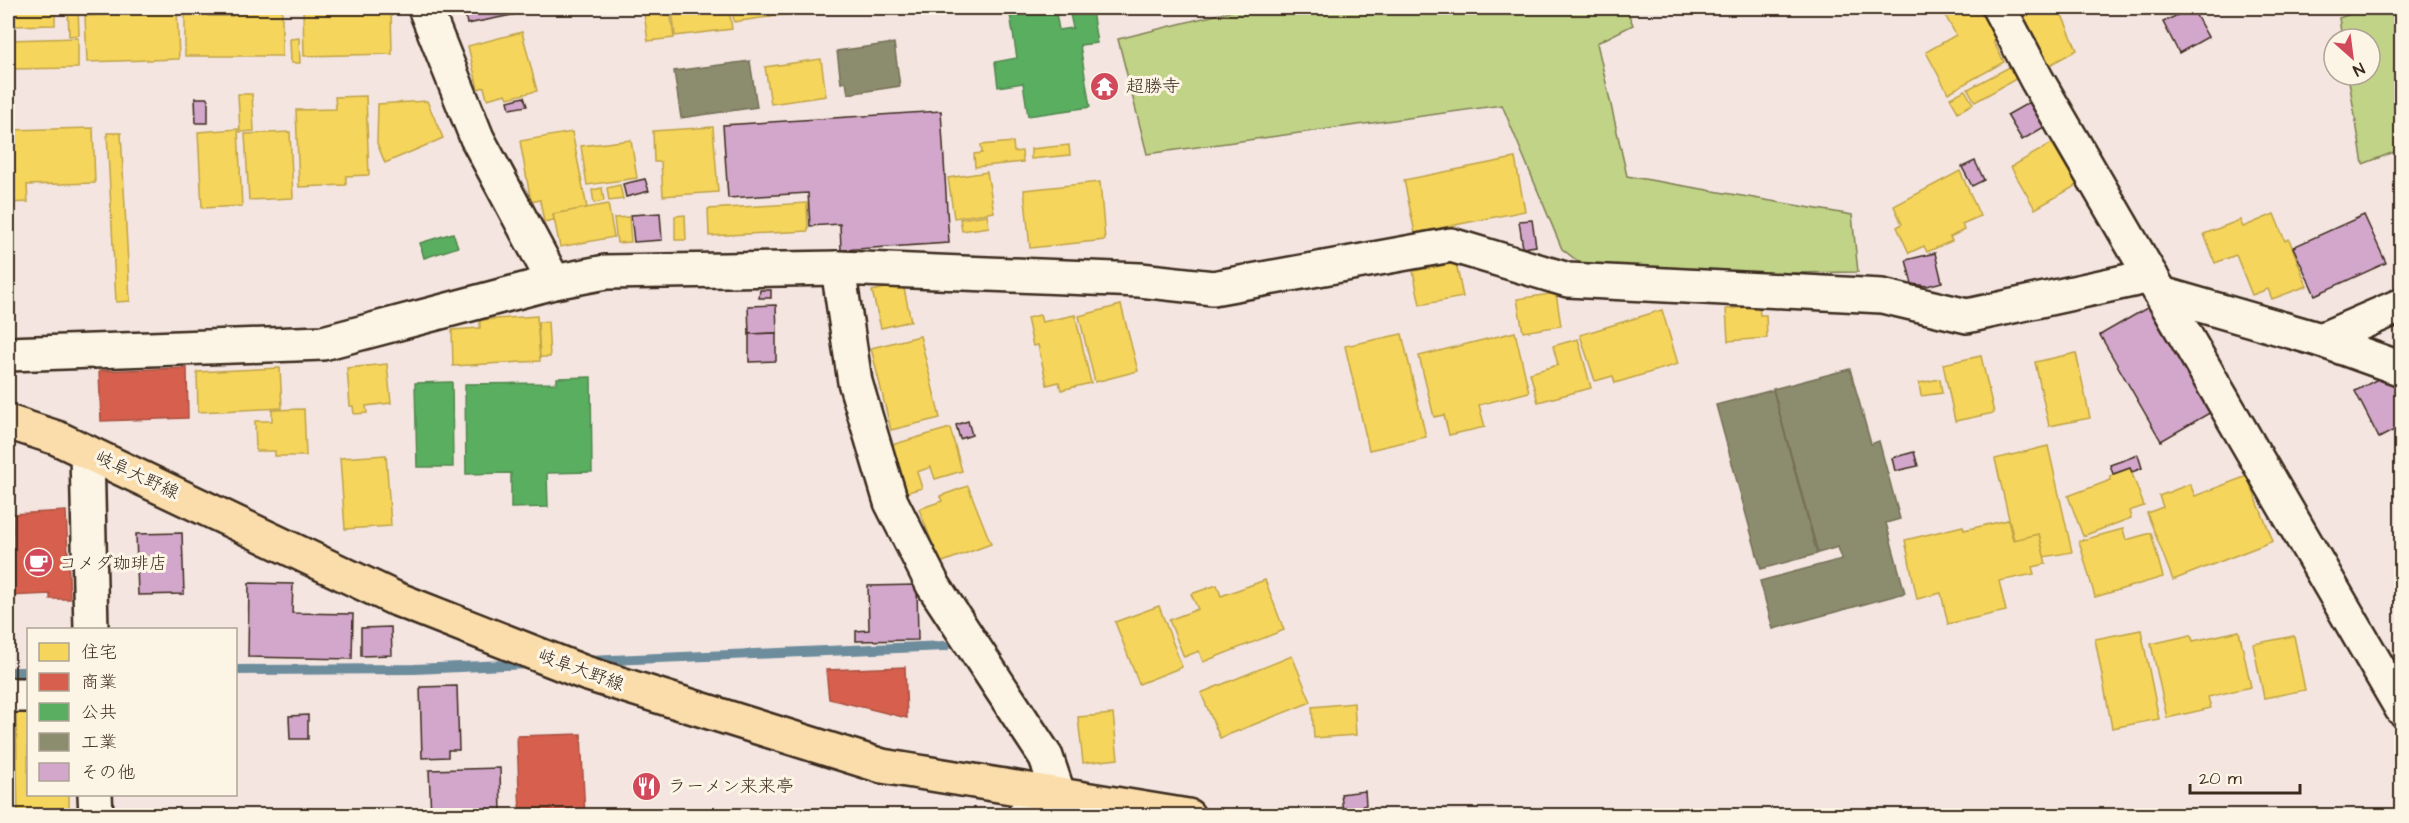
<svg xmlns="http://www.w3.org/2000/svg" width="2409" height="823" font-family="'Architects Daughter','Klee One',sans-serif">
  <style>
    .green { fill: #c1d387; stroke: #7e7e52; stroke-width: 1.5 }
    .homes { fill: #f6d55c; stroke: #bea249; stroke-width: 1.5 }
    .shops { fill: #d6604d; stroke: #a8503f; stroke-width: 1.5 }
    .public { fill: #5aae61; stroke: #51864d; stroke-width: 1.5 }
    .industry { fill: #8c8c6e; stroke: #746f56; stroke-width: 1.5 }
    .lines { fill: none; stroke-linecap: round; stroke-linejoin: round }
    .stream { stroke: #6d8c9c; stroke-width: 10 }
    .building { fill: #d3a7cb; stroke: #3b2a1e; stroke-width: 1.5 }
    .street-casing { stroke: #3b2a1e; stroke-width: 38 }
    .primary-casing { stroke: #3b2a1e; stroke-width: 38 }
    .street { stroke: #fcf5e5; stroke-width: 33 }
    .primary { stroke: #faddab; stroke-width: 33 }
    .labels { text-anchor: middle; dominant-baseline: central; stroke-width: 6; stroke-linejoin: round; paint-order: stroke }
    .poi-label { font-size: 18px; fill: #3b2a1e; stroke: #fcf5e5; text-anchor: start }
    .street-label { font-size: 18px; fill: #3b2a1e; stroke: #fcf5e5 }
  </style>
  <rect width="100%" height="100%" fill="#f4e5e0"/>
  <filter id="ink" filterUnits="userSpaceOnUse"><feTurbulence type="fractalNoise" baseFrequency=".0167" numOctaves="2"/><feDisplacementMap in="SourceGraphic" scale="12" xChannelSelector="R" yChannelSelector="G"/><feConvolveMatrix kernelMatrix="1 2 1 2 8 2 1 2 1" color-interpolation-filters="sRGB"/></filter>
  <g filter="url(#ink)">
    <g class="green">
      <polygon points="1244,8 1626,8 1633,25 1597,43 1627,176 1852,215 1858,272 1597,276 1562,249 1502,105 1147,154 1118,39"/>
      <polygon points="2368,8 2401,8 2402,149 2363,164 2348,75 2370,75 2370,39 2342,39 2339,18"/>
    </g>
    <g class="homes">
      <polygon points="8,8 55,8 55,25 8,26"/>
      <polygon points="68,8 78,8 79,35 69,36"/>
      <polygon points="130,8 177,8 179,59 87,62 85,16 130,13"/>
      <polygon points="185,8 208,8 208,16 233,16 232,8 282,8 282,56 185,56"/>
      <polygon points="303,8 391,8 392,54 304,56"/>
      <polygon points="672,8 729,8 732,29 675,36"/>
      <polygon points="732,8 816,8 816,10 734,22"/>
      <polygon points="1959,8 1984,8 2000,38 1993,41 2004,62 1948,93 1926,52 1956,35 1945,15"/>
      <polygon points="2013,8 2059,8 2077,50 2046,67"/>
      <polygon points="670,10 674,38 648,41 644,14"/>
      <polygon points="522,32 537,91 508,98 506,94 487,99 484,87 478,89 468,46"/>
      <polygon points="78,38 78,68 8,69 8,40"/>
      <polygon points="299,38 300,63 291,63 290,39"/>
      <polygon points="821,59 826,96 771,104 765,67"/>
      <polygon points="2017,63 2023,75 1975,102 1968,89"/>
      <polygon points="1965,90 1973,104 1958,112 1950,98"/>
      <polygon points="238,94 252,94 254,131 240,132"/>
      <polygon points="366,96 369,175 346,176 346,185 299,187 296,110 336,109 335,97"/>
      <polygon points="427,101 443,138 385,163 377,143 378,104"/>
      <polygon points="713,127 718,192 663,196 661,162 654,162 653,131"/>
      <polygon points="93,128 95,183 27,185 28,202 8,203 8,130"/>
      <polygon points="238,129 242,206 202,208 198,132"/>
      <polygon points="290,132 293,198 249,200 245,134"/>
      <polygon points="572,132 587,208 553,214 554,220 544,222 540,200 531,202 520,141"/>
      <polygon points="107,133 121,133 130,301 116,302"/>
      <polygon points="631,140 637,178 587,185 581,146"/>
      <polygon points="1013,142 1014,152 1022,151 1023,162 975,167 974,154 982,153 981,145"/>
      <polygon points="2052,143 2077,185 2035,209 2011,167"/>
      <polygon points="1069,145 1070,155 1031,159 1031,149"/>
      <polygon points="1515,158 1525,211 1415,233 1404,180"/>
      <polygon points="1960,171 1980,216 1962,224 1964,230 1950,237 1952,241 1927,252 1924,246 1909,253 1897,227 1902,224 1894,206"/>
      <polygon points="987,172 994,212 954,218 948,178"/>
      <polygon points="1100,182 1105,240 1030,248 1024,190"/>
      <polygon points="620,185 623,199 609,201 607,188"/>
      <polygon points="602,188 604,201 594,203 592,190"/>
      <polygon points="807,203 808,231 709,236 708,209"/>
      <polygon points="608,204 614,237 560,247 553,214"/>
      <polygon points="2274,214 2285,241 2289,239 2307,286 2272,299 2268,289 2252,295 2236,255 2215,263 2204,234 2240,220 2243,227"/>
      <polygon points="685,215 686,240 675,240 675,216"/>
      <polygon points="987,215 989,227 962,231 960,219"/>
      <polygon points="629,217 631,242 617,243 614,218"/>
      <polygon points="1456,263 1463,297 1420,305 1413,271"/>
      <polygon points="903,284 911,321 881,328 872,291"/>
      <polygon points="1556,293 1561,326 1523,332 1517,299"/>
      <polygon points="1121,305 1138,371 1095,382 1079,316"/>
      <polygon points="1759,306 1760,315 1766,315 1767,338 1728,341 1726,309"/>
      <polygon points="1662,310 1678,364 1615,383 1613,376 1595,381 1580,335"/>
      <polygon points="1040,315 1042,322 1075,315 1091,383 1061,390 1059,382 1047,385 1038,345 1033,346 1027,318"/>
      <polygon points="537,316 540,361 453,366 452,330 480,328 480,320"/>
      <polygon points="538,322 548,322 550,357 540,357"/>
      <polygon points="1515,332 1529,392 1479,405 1485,427 1449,435 1444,415 1434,417 1419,356"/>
      <polygon points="1402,334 1426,437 1369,450 1345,346"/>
      <polygon points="920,336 940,418 891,430 871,348"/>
      <polygon points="1578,339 1591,388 1538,402 1530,373 1558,365 1553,346"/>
      <polygon points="2076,353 2090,418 2049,426 2035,362"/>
      <polygon points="1981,356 1994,413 1955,421 1943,364"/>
      <polygon points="387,364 391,403 366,406 367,413 354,414 353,406 350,406 347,368"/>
      <polygon points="280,368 282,408 198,412 197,372"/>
      <polygon points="1940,379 1942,393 1921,396 1919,383"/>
      <polygon points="304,409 306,456 275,456 275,451 256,451 255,421 272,421 272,410"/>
      <polygon points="950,428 962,471 935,479 931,467 917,472 922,488 901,494 888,446"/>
      <polygon points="2048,446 2072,552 2044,557 2039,534 2014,540 1995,459"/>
      <polygon points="386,455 391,526 345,529 340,458"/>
      <polygon points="2130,468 2144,506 2129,511 2131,518 2083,536 2068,496 2111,480 2110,476"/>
      <polygon points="2247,476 2273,541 2173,580 2147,513 2163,507 2159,496 2190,484 2195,496"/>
      <polygon points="968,486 991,544 940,563 919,509 942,501 940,496"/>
      <polygon points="2008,520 2013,540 2039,534 2046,564 2032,567 2034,574 1999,581 2006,611 1948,624 1941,593 1917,599 1905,540 1963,526 1964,530"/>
      <polygon points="2123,529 2126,540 2151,533 2163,577 2095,597 2079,541"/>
      <polygon points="1265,580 1284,630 1203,662 1199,651 1184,657 1169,620 1198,609 1191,594 1217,585 1221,596"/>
      <polygon points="1159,606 1182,667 1139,684 1115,622"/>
      <polygon points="2141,630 2159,719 2112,728 2095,639"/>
      <polygon points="2239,631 2251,687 2208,697 2211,708 2167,718 2151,644 2191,635 2193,641"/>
      <polygon points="2294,636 2305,690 2264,698 2253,644"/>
      <polygon points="1292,656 1311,702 1220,738 1201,693"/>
      <polygon points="1354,703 1356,735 1314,738 1312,707"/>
      <polygon points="16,709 28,709 28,794 69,794 69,816 18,816"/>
      <polygon points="1113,714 1118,759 1083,763 1078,717"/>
    </g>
    <g class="shops">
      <polygon points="187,368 188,418 101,421 99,371"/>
      <polygon points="66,511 70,599 50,599 50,594 8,596 8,532 13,532 12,514"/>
      <polygon points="905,667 907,718 829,699 826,670"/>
      <polygon points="581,734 585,816 520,816 517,736"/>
    </g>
    <g class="public">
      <polygon points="1009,8 1055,8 1059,30 1073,28 1070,14 1092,11 1097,43 1080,45 1090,107 1028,116 1023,83 998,87 995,62 1017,58"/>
      <polygon points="453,233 458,247 424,258 420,243"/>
      <polygon points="591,377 592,472 547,473 548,507 511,508 511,473 466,474 465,384 557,383 557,378"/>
      <polygon points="452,382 453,467 417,467 415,383"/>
    </g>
    <g class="industry">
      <polygon points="894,43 900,86 848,94 846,82 841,83 837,51"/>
      <polygon points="750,61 757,107 681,118 674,71"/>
      <polygon points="1850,369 1871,444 1879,441 1900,519 1886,523 1905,593 1773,629 1760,581 1842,559 1838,547 1818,553 1773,389"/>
      <polygon points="1773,390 1817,554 1761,569 1716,405"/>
    </g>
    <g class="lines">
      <g class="stream">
        <polyline points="588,661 945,646"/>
        <polyline points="236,670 414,669 531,664"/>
        <polyline points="8,672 28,672"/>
      </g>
    </g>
    <g class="building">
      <polygon points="85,8 113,8 113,11 85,12"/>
      <polygon points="464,8 515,8 517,14 467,24"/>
      <polygon points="2192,8 2208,37 2179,53 2163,22"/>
      <polygon points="524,97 527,106 510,109 508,101"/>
      <polygon points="195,98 208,98 208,123 196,123"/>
      <polygon points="2030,102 2044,127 2022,140 2007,115"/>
      <polygon points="941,111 949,243 841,250 840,224 810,226 808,193 728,198 723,125"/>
      <polygon points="1975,161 1984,180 1972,186 1962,167"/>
      <polygon points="645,179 649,191 626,197 623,184"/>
      <polygon points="660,213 662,240 634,242 631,215"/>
      <polygon points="2364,215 2386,263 2315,295 2293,247"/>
      <polygon points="1532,220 1536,246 1523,248 1519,221"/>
      <polygon points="1935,253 1942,282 1927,286 1912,284 1906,260"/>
      <polygon points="760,290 771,290 771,298 759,298"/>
      <polygon points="776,305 777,333 749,334 748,306"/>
      <polygon points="2152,305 2213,411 2161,441 2100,335"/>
      <polygon points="776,333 776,361 749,362 749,334"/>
      <polygon points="2389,373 2402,397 2402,426 2379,438 2355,391"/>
      <polygon points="968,421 972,435 960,439 956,425"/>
      <polygon points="1914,452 1918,466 1895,471 1892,458"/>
      <polygon points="2138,455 2142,468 2132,472 2130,468 2113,474 2110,465"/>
      <polygon points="182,533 184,594 138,595 136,534"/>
      <polygon points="249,583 293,584 292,613 353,614 352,659 248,657"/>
      <polygon points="917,585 918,640 856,641 856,631 869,630 868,586"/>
      <polygon points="391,627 392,655 361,656 361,628"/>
      <polygon points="457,686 459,750 448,750 448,757 422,758 420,687"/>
      <polygon points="308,715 308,739 290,739 289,716"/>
      <polygon points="500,768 501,816 431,816 429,770"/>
      <polygon points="1365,791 1366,805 1362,806 1361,810 1343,812 1341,794"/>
    </g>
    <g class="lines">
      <defs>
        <g id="street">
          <polyline points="425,8 477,138 554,282"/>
          <polyline points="1999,8 2037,80 2402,709"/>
          <polyline points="838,268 855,382 891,502 933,585 1046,757 1059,796 1024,816"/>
          <polyline points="2162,294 2321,340 2402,369"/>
          <polyline points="2321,340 2402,305"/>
          <polyline points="8,354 323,343 554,282 606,272 838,268 1140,280 1213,288 1451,245 1568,280 1882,296 1967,316 2151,276"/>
          <polyline points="87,452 91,630"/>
          <polyline points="8,695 28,695"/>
          <polyline points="95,794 96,816"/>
        </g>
        <polyline id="primary" points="8,422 57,438 394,598 585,673 882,766 1188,816"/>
      </defs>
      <use href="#street" class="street-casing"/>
      <use href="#primary" class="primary-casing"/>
      <use href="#street" class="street"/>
      <use href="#primary" class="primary"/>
    </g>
  </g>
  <defs>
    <symbol id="temple-disc" viewBox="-11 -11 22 22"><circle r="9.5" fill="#d1495b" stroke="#fcf5e5"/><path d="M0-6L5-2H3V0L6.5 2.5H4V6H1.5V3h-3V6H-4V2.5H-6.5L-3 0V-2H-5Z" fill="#fff"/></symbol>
    <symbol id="cafe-disc" viewBox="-11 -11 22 22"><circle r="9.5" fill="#d1495b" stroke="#fcf5e5"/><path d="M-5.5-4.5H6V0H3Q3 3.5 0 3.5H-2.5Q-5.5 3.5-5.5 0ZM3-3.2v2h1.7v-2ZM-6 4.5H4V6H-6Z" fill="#fff"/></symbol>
    <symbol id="restaurant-disc" viewBox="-11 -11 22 22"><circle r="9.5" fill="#d1495b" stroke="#fcf5e5"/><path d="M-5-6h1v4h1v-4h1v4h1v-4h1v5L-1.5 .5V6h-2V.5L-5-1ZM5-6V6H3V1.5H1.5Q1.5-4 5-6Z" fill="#fff"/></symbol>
  </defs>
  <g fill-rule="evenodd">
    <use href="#temple-disc" x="1088" y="70" width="33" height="33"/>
    <use href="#cafe-disc" x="22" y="546" width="33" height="33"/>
    <use href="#restaurant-disc" x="630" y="770" width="33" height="33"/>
  </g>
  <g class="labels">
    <g class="poi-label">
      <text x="1126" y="86">超勝寺</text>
      <text x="59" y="563">コメダ珈琲店</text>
      <text x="668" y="786">ラーメン来来亭</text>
    </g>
    <g class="street-label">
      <text transform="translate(137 475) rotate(25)">岐阜大野線</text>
      <text transform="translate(581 670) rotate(20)">岐阜大野線</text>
    </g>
  </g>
  <rect width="2409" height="823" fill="none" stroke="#fcf5e5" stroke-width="30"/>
  <rect x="15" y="15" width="2379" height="793" fill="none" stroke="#3b2a1e" stroke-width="2" filter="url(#ink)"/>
  <rect x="27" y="628" width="210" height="168" fill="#fcf5e5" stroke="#afa495" stroke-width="1.5"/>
  <rect x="39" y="643" width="30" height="18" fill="#f6d55c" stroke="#afa495" stroke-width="1.5"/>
  <text x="81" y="658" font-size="18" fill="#3b2a1e">住宅</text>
  <rect x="39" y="673" width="30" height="18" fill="#d6604d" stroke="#afa495" stroke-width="1.5"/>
  <text x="81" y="688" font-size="18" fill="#3b2a1e">商業</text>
  <rect x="39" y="703" width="30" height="18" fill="#5aae61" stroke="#afa495" stroke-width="1.5"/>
  <text x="81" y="718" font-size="18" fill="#3b2a1e">公共</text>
  <rect x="39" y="733" width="30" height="18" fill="#8c8c6e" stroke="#afa495" stroke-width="1.5"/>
  <text x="81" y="748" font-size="18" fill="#3b2a1e">工業</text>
  <rect x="39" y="763" width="30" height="18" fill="#d3a7cb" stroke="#afa495" stroke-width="1.5"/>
  <text x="81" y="778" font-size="18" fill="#3b2a1e">その他</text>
  <g transform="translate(2352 57) rotate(152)"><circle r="28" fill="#fcf5e5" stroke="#afa495" stroke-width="1.5"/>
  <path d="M0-4.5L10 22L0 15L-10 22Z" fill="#d1495b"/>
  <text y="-9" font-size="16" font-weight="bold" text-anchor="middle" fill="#3b2a1e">N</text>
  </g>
  <path d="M2190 784v9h110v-9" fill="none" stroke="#3b2a1e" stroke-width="3"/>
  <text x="2199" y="784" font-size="18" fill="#3b2a1e" stroke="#fcf5e5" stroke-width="4.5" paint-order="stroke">20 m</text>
</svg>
